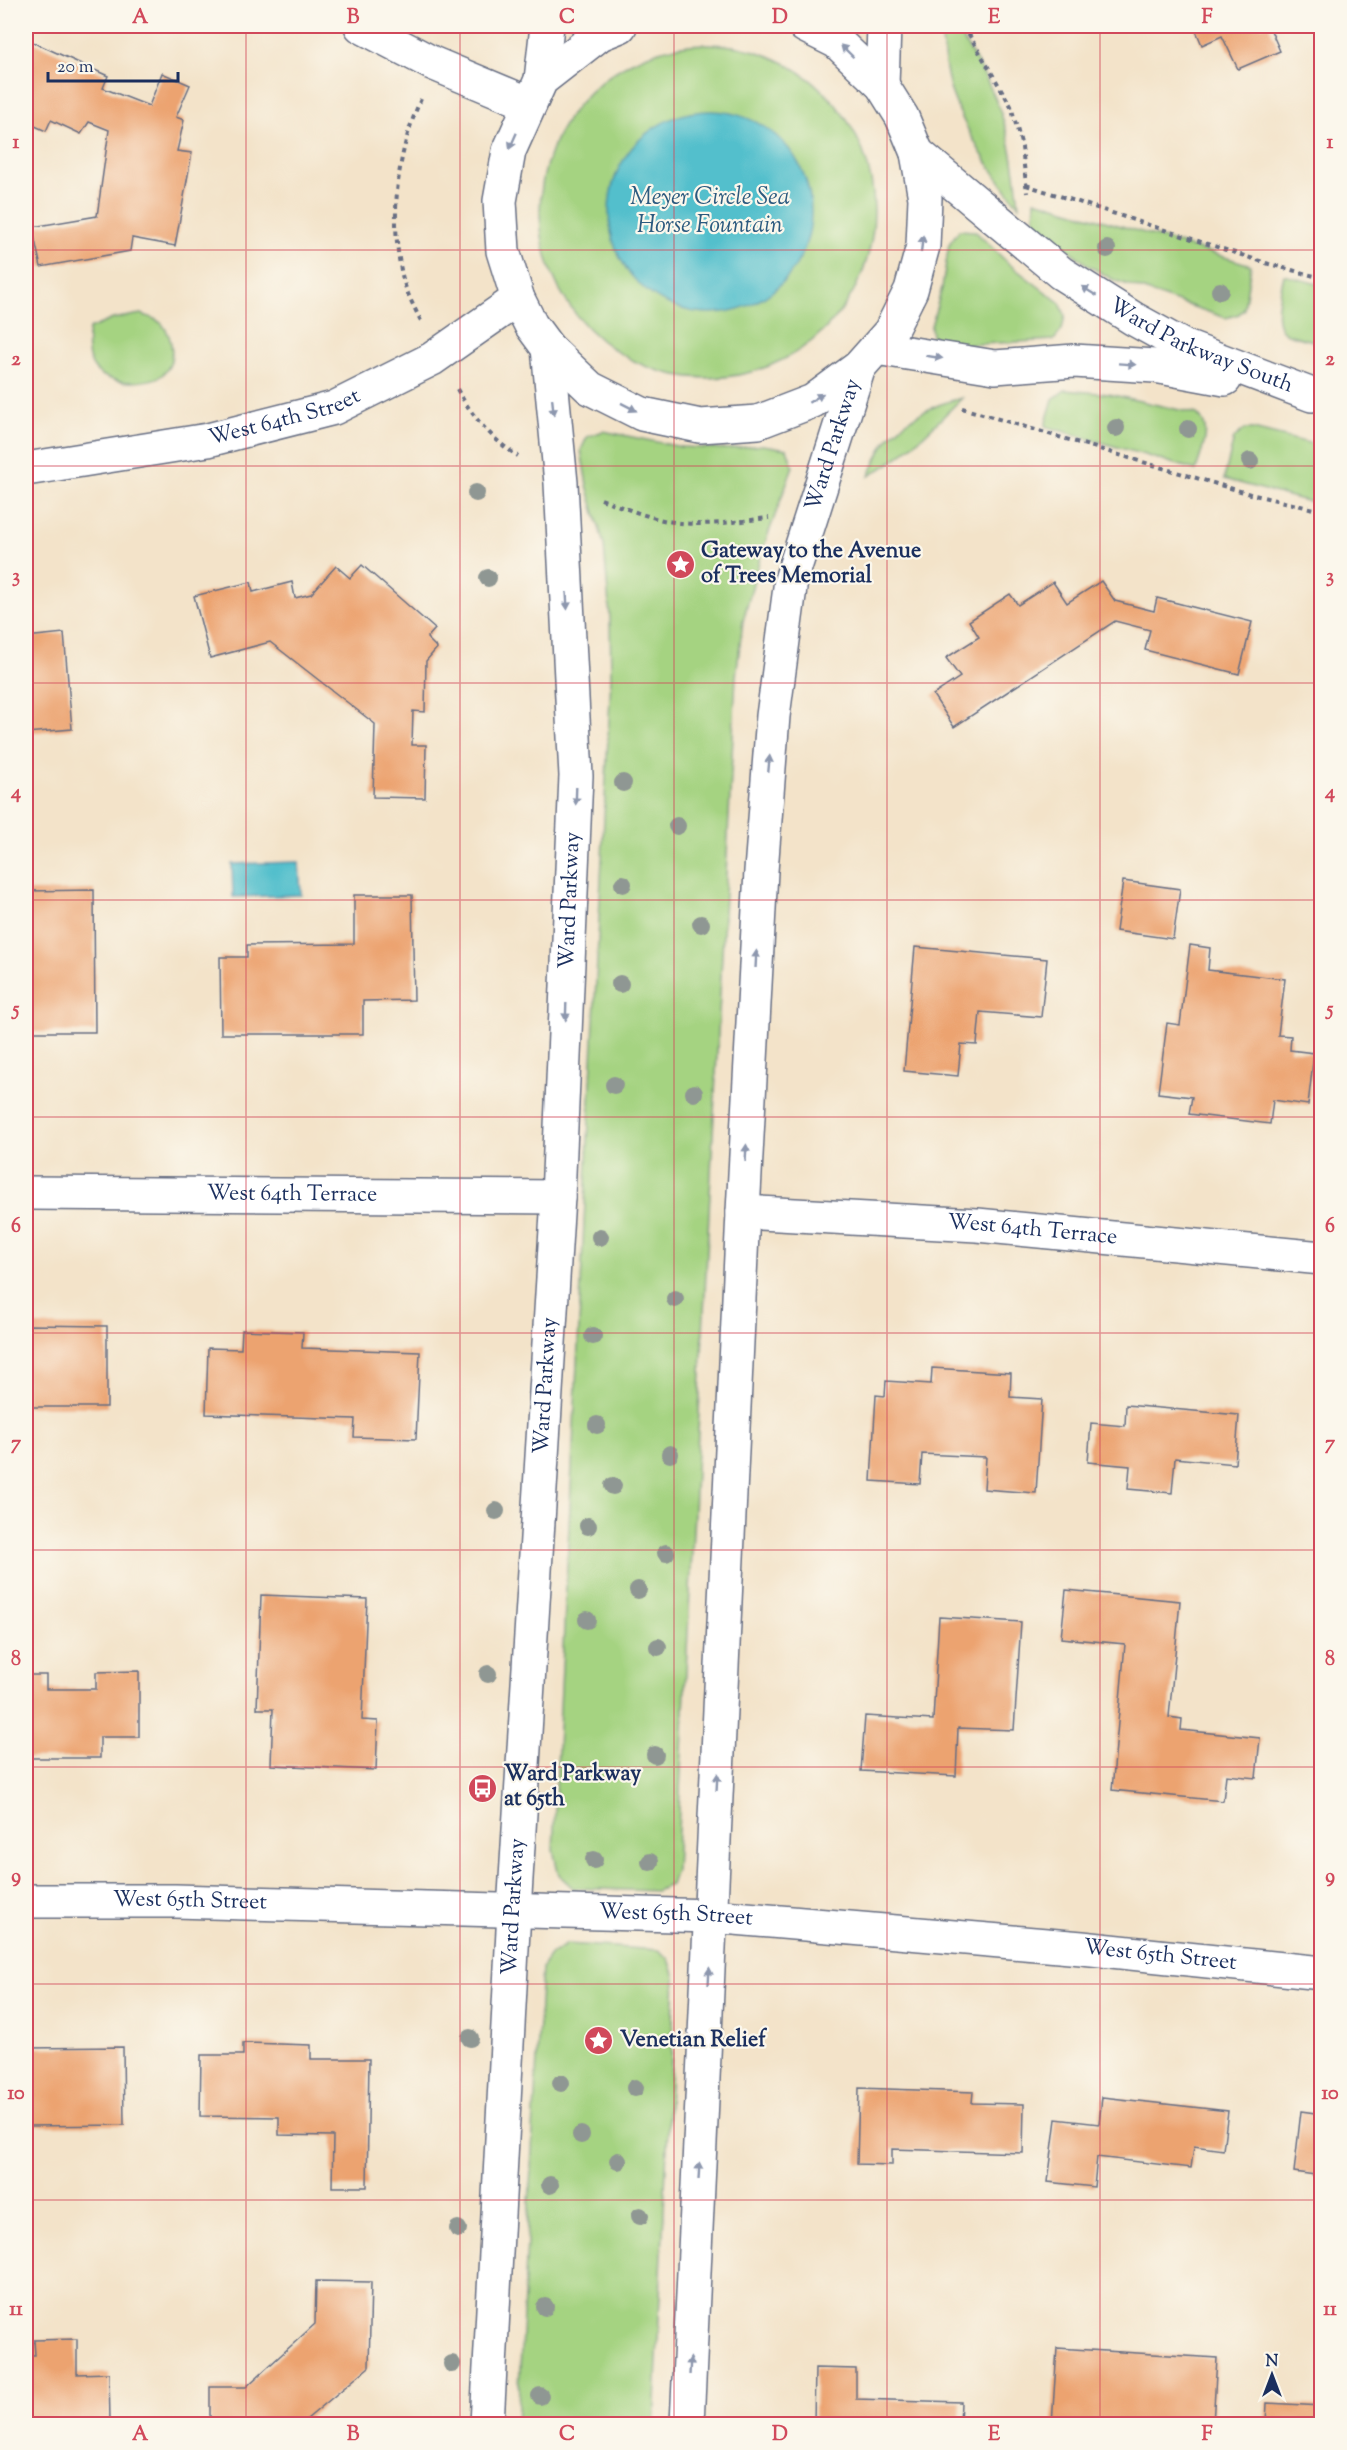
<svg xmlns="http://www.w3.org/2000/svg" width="1347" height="2450" font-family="'Sorts Mill Goudy',serif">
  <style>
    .green { fill: #a5d381; stroke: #608170; stroke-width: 1.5 }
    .water { fill: #52bfcc; stroke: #367795; stroke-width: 1.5 }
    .building { fill: #eca370 }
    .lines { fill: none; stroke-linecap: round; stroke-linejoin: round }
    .street-casing { stroke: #676e83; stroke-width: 36 }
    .secondary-casing { stroke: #676e83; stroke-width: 36 }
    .primary-casing { stroke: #676e83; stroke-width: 36 }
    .path { stroke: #676e83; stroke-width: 4; stroke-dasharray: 4.5 4.5; stroke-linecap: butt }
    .street { stroke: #fff; stroke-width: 33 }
    .secondary { stroke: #fff; stroke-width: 33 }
    .primary { stroke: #fff; stroke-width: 33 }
    .tree { fill: #8f9793 }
    .oneway { fill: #8d97ae }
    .grid { fill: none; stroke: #d1495b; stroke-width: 1.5; stroke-opacity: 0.55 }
    .labels { text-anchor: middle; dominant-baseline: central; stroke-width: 4.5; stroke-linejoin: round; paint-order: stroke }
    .street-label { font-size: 22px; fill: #1b2f5e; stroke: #fbf7ec }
    .poi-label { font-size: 22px; font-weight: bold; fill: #1b2f5e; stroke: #fbf7ec; text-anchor: start }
    .water-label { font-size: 24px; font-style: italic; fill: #2c5a7f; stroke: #fbf7ec }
    .neatline { fill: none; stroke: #d1495b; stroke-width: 2 }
    .grid-label { font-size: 20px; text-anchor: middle; font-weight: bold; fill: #d1495b }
  </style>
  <rect width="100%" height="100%" fill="#fbf7ec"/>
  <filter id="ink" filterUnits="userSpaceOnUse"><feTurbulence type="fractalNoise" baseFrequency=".0167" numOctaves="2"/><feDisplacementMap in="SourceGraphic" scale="12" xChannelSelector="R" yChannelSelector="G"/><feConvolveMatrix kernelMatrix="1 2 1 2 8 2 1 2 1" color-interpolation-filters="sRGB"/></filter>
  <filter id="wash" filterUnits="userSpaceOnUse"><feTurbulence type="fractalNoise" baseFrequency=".008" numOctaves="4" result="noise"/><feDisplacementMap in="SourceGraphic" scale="24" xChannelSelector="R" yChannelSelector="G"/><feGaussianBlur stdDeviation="1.35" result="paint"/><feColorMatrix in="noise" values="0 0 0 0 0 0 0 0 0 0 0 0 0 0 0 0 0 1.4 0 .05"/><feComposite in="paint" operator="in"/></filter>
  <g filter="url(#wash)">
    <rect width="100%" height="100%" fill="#f3e3c9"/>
    <g class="green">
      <path d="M940 26H953C976 57 997 95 1007 133 1014 156 1016 181 1019 206 992 173 967 134 952 94 944 72 944 48 940 26Z"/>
      <circle cx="707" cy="211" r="167"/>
      <polygon points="1035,200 1251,265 1244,309 1239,314 1226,318 1114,280 1089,266 1034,222"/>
      <polygon points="959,230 975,231 1009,264 1060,303 1065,315 1062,330 1054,340 946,346 932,337 931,326 942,288 949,244"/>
      <path d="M1284 275 1321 285V343C1311 340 1299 338 1288 334 1269 326 1281 291 1284 275Z"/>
      <path d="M141 314C147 316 157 319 162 324 173 337 177 363 162 375 156 380 140 382 131 382 95 381 83 364 89 329L113 319Z"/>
      <path d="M1065 390 1109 394 1197 414C1214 429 1201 451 1196 470L1045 426 1053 399Z"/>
      <path d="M962 398C933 427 905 456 869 476 874 465 879 452 886 442 902 419 935 404 962 398Z"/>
      <polygon points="1245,429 1253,429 1321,446 1321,505 1224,479 1234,438"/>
      <polygon points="603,431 681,447 728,449 763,445 787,449 793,466 761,554 743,621 736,676 676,1870 671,1885 656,1891 573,1888 559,1875 553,1850 611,677 610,618 604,545 587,485 581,450 587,437"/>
      <polygon points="567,1944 658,1950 669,1959 675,1977 654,2424 517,2424 542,1967 551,1954"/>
    </g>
    <g class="water">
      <circle cx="710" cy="212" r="101"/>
      <polygon points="299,862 301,895 233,897 232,864"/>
    </g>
    <g id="blocks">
      <g class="building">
        <polygon points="1194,26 1269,26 1280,51 1238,69 1222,36 1202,45"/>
        <polygon points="26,39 108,76 103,88 149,106 162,73 190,85 176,117 184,120 177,151 192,153 175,246 132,238 130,251 41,267 32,227 97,216 109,130 89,122 81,134 51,120 46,131 26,122"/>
        <polygon points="362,565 435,629 427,638 437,648 426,661 425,712 413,711 412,745 426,745 425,798 373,797 375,724 270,642 210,658 194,596 251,582 253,592 292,582 295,598 311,594 336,566 350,578"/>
        <polygon points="1101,581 1115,601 1154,611 1157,598 1252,622 1239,674 1145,650 1150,630 1115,621 954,727 933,695 960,677 946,658 979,637 969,621 1010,594 1018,605 1053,582 1067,603"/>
        <polygon points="64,633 72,729 26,733 26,637"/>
        <polygon points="1123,881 1180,889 1173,939 1116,931"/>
        <polygon points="94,890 95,1032 26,1032 26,891"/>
        <polygon points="354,895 412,895 414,1000 363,1001 363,1034 221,1034 220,957 247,957 247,945 354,944"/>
        <polygon points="1190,945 1210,948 1208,970 1285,979 1278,1035 1291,1036 1290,1050 1314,1053 1308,1105 1273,1100 1270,1124 1189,1114 1192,1097 1158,1093 1167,1023 1180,1025"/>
        <polygon points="915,947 1047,959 1041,1017 980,1012 977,1045 961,1044 958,1076 904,1071"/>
        <polygon points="26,1325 107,1326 107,1407 26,1407"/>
        <polygon points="242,1330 303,1332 302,1348 420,1352 416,1439 354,1437 355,1419 206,1414 208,1348 241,1349"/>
        <polygon points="932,1368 1011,1373 1010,1397 1042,1399 1036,1493 984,1489 986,1457 922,1454 920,1484 871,1481 876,1395 885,1396 886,1381 931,1384"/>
        <polygon points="1126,1405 1239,1415 1235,1464 1175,1458 1172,1493 1128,1489 1130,1466 1088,1462 1091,1423 1125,1426"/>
        <polygon points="1066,1590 1180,1601 1169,1717 1182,1719 1181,1730 1260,1738 1256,1778 1226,1775 1223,1801 1112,1790 1125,1644 1061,1638"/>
        <polygon points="261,1595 367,1599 362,1720 378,1721 376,1770 271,1765 273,1709 257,1709"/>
        <polygon points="939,1617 1021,1622 1014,1730 958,1728 956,1776 861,1771 865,1716 933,1720"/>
        <polygon points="139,1671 139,1737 100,1737 100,1758 26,1758 26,1675 46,1675 46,1689 96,1689 96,1672"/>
        <polygon points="243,2043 311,2045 311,2059 369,2059 367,2187 332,2187 333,2136 279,2135 279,2117 200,2116 201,2055 243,2055"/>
        <polygon points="123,2047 124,2125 26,2126 26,2048"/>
        <polygon points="859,2088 973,2092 972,2103 1024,2104 1023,2153 892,2149 892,2165 857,2164"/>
        <polygon points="1102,2097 1228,2111 1223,2150 1194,2146 1191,2168 1097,2157 1094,2187 1048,2182 1056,2119 1099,2124"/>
        <polygon points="1301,2111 1322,2114 1322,2176 1294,2172"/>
        <polygon points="316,2281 371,2282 369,2367 301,2424 210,2424 210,2387 246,2387 315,2324"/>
        <polygon points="77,2339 77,2374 109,2373 110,2421 26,2424 26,2355 35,2355 34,2340"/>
        <polygon points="1057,2348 1217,2358 1213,2424 1052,2424"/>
        <polygon points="815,2368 856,2369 856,2399 961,2402 960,2424 814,2424"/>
        <polygon points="1267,2403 1322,2406 1322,2424 1266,2424"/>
      </g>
    </g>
  </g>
  <g filter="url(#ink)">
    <use href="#blocks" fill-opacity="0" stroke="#676e83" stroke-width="1.5"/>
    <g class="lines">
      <defs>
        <g id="street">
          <path id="s1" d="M26 469 208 440 334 408 432 359 518 299"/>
          <path id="s2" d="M26 1193 558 1197"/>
          <path id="s3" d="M743 1212 977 1225 1322 1258"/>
          <path id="s4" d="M26 1901H175L711 1916 1082 1948 1322 1973"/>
        </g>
        <g id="secondary">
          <polyline points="361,26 432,63 530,104"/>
          <path id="s5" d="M917 153 1061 273 1134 319 1183 346 1312 395"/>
          <polyline points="876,348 995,367 1074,361 1155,366 1225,379"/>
        </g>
        <g id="primary">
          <polyline points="620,26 600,34 541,80 509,151 500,201 503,251 518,299 531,325 548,348 590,388 642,414 700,426 758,422 813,401 859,367 890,332 911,290 923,246 925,198 917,153 902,117 882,85 837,42 805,26"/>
          <polyline points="541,80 547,26"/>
          <polyline points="882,85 884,26"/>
          <path id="s6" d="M487 2424 514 1911 558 1197 576 776 561 483 548 348"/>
          <path id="s7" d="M687 2424 743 1212 761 871 773 716 791 580 859 367"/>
        </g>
      </defs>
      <use href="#street" class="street-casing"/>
      <use href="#secondary" class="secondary-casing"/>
      <use href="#primary" class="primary-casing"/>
      <g class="path">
        <polyline points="964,26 1011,106 1022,147 1027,193"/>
        <path d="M421 99C397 151 390 215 401 270 404 288 413 305 421 321"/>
        <polyline points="1026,185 1269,264 1322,278"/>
        <path d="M457 389C472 416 491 439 518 456"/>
        <polyline points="962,408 1250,494 1322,511"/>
        <path d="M601 499C627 509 653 520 681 523 710 526 740 521 769 518"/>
      </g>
      <use href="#street" class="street"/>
      <use href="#secondary" class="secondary"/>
      <use href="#primary" class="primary"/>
    </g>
    <g class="tree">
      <circle cx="1107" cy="249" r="9"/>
      <circle cx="1220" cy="291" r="9"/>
      <circle cx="1116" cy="428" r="9"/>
      <circle cx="1188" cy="429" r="9"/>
      <circle cx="1250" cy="461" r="9"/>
      <circle cx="476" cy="493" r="9"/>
      <circle cx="488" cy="578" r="9"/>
      <circle cx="623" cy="783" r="9"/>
      <circle cx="677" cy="826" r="9"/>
      <circle cx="623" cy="884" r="9"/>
      <circle cx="701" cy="924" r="9"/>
      <circle cx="620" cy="984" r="9"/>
      <circle cx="614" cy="1085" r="9"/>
      <circle cx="694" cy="1093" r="9"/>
      <circle cx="600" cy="1237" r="9"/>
      <circle cx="675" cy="1299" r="9"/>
      <circle cx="593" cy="1336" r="9"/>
      <circle cx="597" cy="1425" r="9"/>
      <circle cx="670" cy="1454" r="9"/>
      <circle cx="613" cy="1486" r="9"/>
      <circle cx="496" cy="1511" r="9"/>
      <circle cx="588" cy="1526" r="9"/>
      <circle cx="666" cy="1553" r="9"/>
      <circle cx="638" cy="1590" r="9"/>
      <circle cx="587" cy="1620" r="9"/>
      <circle cx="658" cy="1647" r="9"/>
      <circle cx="488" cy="1674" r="9"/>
      <circle cx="655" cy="1755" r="9"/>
      <circle cx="594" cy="1860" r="9"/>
      <circle cx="650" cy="1862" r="9"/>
      <circle cx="470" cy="2038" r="9"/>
      <circle cx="561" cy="2083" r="9"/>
      <circle cx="635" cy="2088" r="9"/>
      <circle cx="581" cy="2135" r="9"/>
      <circle cx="618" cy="2161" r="9"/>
      <circle cx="550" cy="2185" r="9"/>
      <circle cx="640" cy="2216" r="9"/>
      <circle cx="458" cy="2229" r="9"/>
      <circle cx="545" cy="2307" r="9"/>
      <circle cx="452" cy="2364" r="9"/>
      <circle cx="540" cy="2396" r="9"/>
    </g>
    <defs><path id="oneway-solid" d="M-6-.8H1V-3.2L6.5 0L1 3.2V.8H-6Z" transform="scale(1.5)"/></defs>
    <g class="oneway">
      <use href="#oneway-solid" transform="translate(847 51) rotate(-136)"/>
      <use href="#oneway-solid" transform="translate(513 141) rotate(114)"/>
      <use href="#oneway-solid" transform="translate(922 244) rotate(-83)"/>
      <use href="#oneway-solid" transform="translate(1089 291) rotate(-148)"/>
      <use href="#oneway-solid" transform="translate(934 357) rotate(9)"/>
      <use href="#oneway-solid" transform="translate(1127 364) rotate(4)"/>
      <use href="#oneway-solid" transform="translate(816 398) rotate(-32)"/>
      <use href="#oneway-solid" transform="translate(553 407) rotate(84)"/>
      <use href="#oneway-solid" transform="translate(629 407) rotate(27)"/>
      <use href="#oneway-solid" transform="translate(567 601) rotate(87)"/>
      <use href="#oneway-solid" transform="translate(769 764) rotate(-85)"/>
      <use href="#oneway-solid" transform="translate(576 796) rotate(92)"/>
      <use href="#oneway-solid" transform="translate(756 959) rotate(-87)"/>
      <use href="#oneway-solid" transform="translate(566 1012) rotate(92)"/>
      <use href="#oneway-solid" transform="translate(746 1153) rotate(-87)"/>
      <use href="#oneway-solid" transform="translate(717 1782) rotate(-87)"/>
      <use href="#oneway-solid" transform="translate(709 1976) rotate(-87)"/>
      <use href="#oneway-solid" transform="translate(699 2171) rotate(-87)"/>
      <use href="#oneway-solid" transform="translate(690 2366) rotate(-87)"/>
    </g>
  </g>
  <path class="grid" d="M246 26V2424M460 26V2424M674 26V2424M887 26V2424M1100 26V2424M26 250H1322M26 466H1322M26 683H1322M26 900H1322M26 1117H1322M26 1333H1322M26 1550H1322M26 1767H1322M26 1984H1322M26 2200H1322"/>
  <defs>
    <symbol id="sight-disc" viewBox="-11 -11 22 22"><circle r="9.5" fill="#d1495b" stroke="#fbf7ec"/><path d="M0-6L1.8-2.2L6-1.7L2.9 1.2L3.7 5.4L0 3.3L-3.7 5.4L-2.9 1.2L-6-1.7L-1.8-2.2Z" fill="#fff"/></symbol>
    <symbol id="bus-disc" viewBox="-11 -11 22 22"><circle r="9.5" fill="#d1495b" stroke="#fbf7ec"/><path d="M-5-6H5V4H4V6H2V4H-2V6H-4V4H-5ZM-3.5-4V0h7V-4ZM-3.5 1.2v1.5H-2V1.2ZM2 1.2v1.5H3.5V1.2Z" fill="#fff"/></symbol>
  </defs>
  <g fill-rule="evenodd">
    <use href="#sight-disc" x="664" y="548" width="33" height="33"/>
    <use href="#bus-disc" x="466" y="1772" width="33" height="33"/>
    <use href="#sight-disc" x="582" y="2024" width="33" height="33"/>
  </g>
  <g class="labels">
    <g class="street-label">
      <text stroke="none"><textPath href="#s5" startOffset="346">Ward Parkway South</textPath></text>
      <text stroke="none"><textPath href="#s1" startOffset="264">West 64th Street</textPath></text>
      <text stroke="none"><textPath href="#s7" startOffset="1989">Ward Parkway</textPath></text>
      <text stroke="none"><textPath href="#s6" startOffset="1526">Ward Parkway</textPath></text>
      <text stroke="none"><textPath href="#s2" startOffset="266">West 64th Terrace</textPath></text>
      <text stroke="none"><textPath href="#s3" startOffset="290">West 64th Terrace</textPath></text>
      <text stroke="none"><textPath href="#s6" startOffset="1040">Ward Parkway</textPath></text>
      <text stroke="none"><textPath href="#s4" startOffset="164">West 65th Street</textPath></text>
      <text stroke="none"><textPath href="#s6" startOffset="518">Ward Parkway</textPath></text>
      <text stroke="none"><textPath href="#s4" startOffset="650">West 65th Street</textPath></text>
      <text stroke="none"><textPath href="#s4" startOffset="1136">West 65th Street</textPath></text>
    </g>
    <g class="poi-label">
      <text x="701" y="552">Gateway to the Avenue<tspan x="701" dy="25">of Trees Memorial</tspan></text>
      <text x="504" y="1775">Ward Parkway<tspan x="504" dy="25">at 65th</tspan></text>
      <text x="620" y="2041">Venetian Relief</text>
    </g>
    <g class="water-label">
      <text x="710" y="198">Meyer Circle Sea<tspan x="710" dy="28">Horse Fountain</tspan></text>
    </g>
  </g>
  <rect width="1347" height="2450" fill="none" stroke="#fbf7ec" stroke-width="66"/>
  <g transform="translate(1272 2375)" stroke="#fbf7ec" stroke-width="4.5" paint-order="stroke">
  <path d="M0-4.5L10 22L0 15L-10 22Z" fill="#1b2f5e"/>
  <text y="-9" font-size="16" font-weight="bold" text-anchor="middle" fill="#1b2f5e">N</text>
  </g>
  <path d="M48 72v9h130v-9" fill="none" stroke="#1b2f5e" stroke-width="3"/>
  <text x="57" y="72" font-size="18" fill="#1b2f5e" stroke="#fbf7ec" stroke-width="4.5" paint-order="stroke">20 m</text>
  <rect x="33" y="33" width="1281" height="2384" class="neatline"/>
  <g class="grid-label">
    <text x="140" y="23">A</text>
    <text x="353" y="23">B</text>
    <text x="567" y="23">C</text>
    <text x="780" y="23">D</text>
    <text x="994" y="23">E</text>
    <text x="1207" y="23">F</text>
    <text x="16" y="148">1</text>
    <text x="1330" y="148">1</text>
    <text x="16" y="365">2</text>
    <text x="1330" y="365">2</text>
    <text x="16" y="582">3</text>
    <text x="1330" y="582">3</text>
    <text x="16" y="798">4</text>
    <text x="1330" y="798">4</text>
    <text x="16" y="1015">5</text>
    <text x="1330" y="1015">5</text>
    <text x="16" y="1232">6</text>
    <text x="1330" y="1232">6</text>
    <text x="16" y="1449">7</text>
    <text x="1330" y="1449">7</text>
    <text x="16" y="1665">8</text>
    <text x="1330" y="1665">8</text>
    <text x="16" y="1882">9</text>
    <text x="1330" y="1882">9</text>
    <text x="16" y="2099">10</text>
    <text x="1330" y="2099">10</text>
    <text x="16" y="2315">11</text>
    <text x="1330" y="2315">11</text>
    <text x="140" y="2440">A</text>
    <text x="353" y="2440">B</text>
    <text x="567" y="2440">C</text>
    <text x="780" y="2440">D</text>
    <text x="994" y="2440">E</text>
    <text x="1207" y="2440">F</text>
  </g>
</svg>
